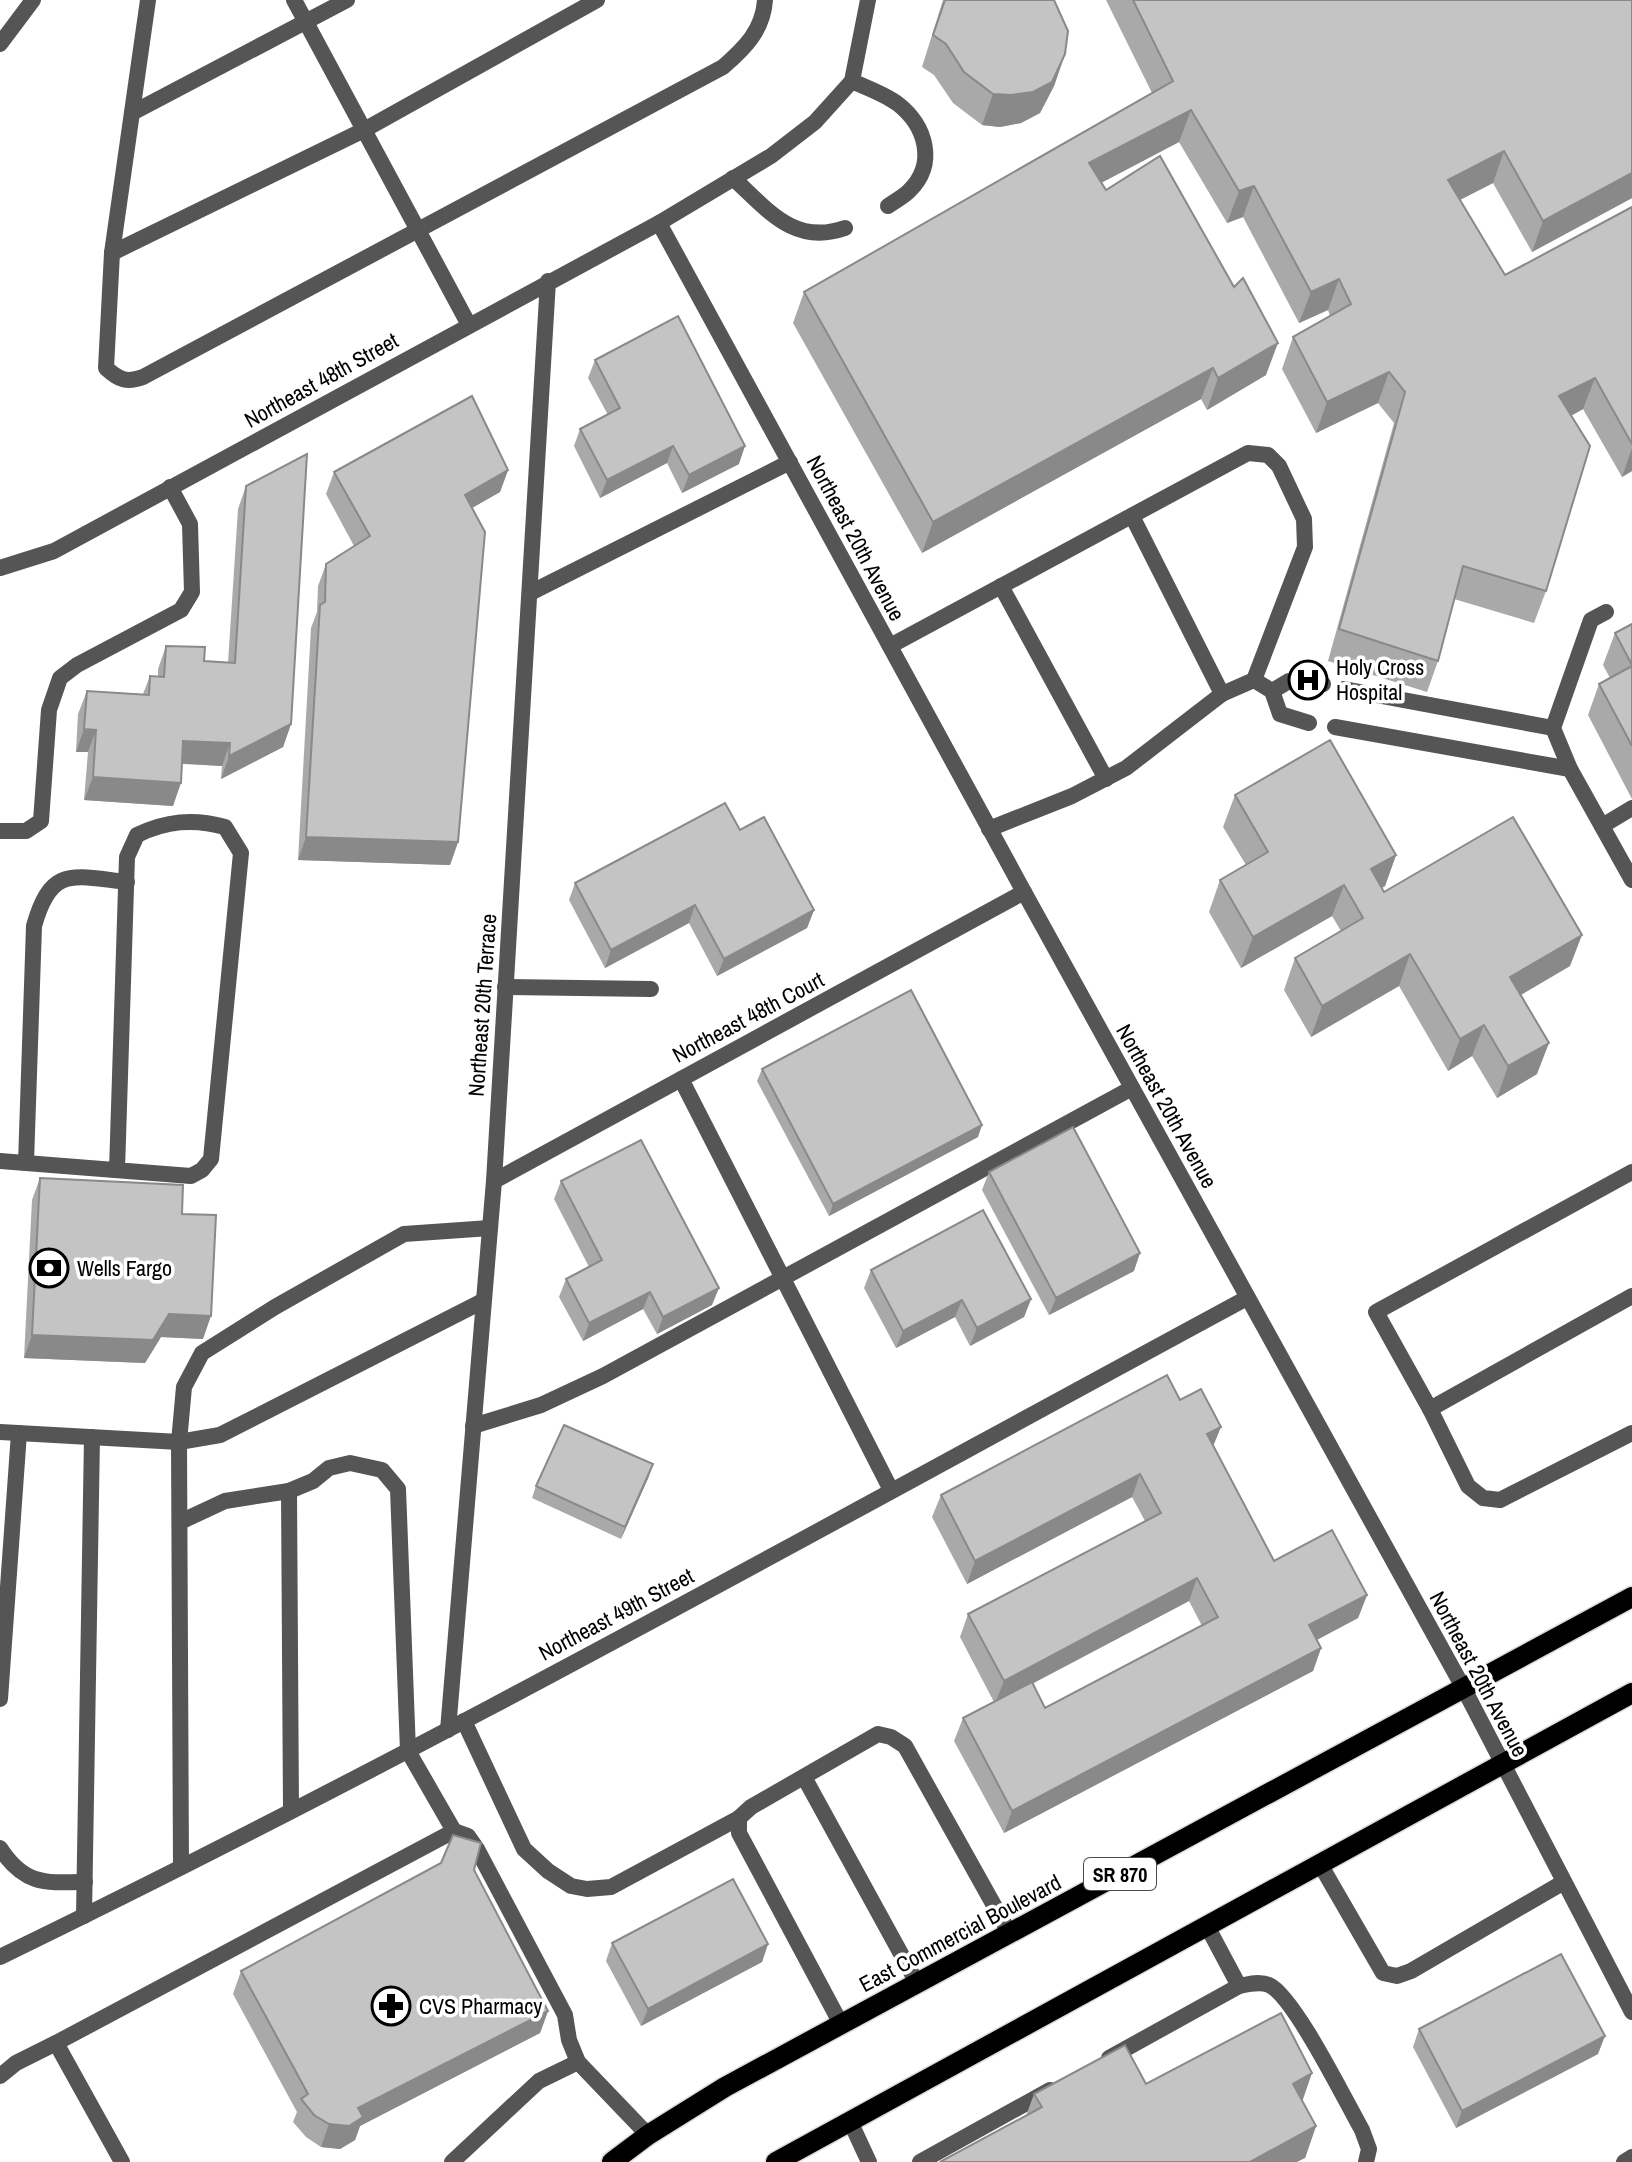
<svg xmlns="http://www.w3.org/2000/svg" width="1632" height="2162" font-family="'Archivo Narrow',sans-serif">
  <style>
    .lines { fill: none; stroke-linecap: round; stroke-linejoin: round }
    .primary-casing { stroke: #dbdbdb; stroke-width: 23 }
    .lane { stroke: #555; stroke-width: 16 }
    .street { stroke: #555; stroke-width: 16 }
    .primary { stroke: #000; stroke-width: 20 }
    .wall { fill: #a9a9a9; fill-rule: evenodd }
    .shaded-wall { fill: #898989 }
    .building { fill: #c4c4c4; stroke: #898989; stroke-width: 2 }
    .labels { text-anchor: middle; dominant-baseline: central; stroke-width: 7; stroke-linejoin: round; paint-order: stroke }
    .shield { fill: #fff; stroke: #4c4c4c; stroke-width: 2 }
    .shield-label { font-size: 20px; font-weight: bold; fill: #000 }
    .street-label { font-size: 22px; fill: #000; stroke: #fff }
    .poi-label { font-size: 22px; fill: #000; stroke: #fff; text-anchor: start }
  </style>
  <rect width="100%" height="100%" fill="#fff"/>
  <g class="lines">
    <defs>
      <g id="primary">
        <polyline points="612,2162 648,2135 725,2087 1632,1597"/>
        <polyline points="776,2162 1632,1693"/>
      </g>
    </defs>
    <use href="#primary" class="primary-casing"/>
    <g class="lane">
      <polyline points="294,0 469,325"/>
      <path d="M597 0 364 130 112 253 106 368C119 380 127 383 143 377L723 67C745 48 763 30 765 0"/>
      <polyline points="0,44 33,0"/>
      <path d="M852 81C867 88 885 94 898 104 926 126 937 164 909 191 903 197 895 201 888 206"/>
      <polyline points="132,113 347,0"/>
      <path d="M733 178C767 209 794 246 845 228"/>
      <polyline points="659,223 771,156 815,122 852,81 868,0"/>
      <polyline points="112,253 148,0"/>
      <polyline points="1132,516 1222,694"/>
      <polyline points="1001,586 1106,779"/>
      <polyline points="530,593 790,462"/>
      <polyline points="1606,612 1591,620 1553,728 1570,769 1632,880"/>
      <polyline points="890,646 1248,453 1268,455 1279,466 1304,519 1305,547 1254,680 1222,694 1126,768 1072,796 989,829"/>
      <polyline points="1254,680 1272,691 1280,714 1309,723"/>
      <polyline points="1344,689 1553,728"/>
      <polyline points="1272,691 1289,681 1323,684"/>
      <polyline points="1335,727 1570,769"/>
      <polyline points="1602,826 1632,808"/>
      <polyline points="0,831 26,831 41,821 49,710 60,678 77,665 181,610 192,592 190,524 170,487"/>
      <polyline points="505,987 651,989"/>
      <polyline points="681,1079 891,1490"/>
      <path d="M0 1161 191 1176 202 1170 211 1159 241 853 225 827C193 818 166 821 137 835L127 857 117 1170"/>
      <path d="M26 1163 34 926C51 865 73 876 127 882"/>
      <polyline points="1632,1172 1376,1312 1430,1409 1468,1486 1483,1498 1500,1500 1632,1433"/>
      <polyline points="1430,1409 1632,1296"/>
      <polyline points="473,1426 541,1405 603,1376 1132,1088"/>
      <polyline points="0,1432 179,1442 220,1435 483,1301"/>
      <polyline points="289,1491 291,1811"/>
      <polyline points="0,1699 19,1433"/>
      <polyline points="464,1721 524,1849 548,1871 571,1886 587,1889 611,1887 739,1818"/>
      <polyline points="804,1777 917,1983"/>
      <polyline points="454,1831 468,1836 477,1849 565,2015 569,2040 578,2062 648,2135"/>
      <path d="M0 1848C24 1885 45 1883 85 1882"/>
      <polyline points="1320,1864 1383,1973 1397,1976 1411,1971 1564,1882"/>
      <polyline points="181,1867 179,1442 184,1387 202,1353 275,1307 404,1234 490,1228"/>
      <polyline points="84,1916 92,1437"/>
      <polyline points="1207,1926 1239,1986"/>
      <polyline points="841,2024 739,1833 739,1818 751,1807 878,1734 891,1737 905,1746 1010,1934"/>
      <path d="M1109 2058 1239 1986C1248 1984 1260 1981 1269 1985 1294 1996 1346 2102 1362 2130L1369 2149 1366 2162"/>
      <polyline points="0,2076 16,2063 56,2043"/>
      <polyline points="850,2121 869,2162"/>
      <polyline points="122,2162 56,2043 454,1831 408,1751 398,1489 382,1470 350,1463 329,1468 313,1481 289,1491 225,1501 180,1522"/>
      <polyline points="452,2162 539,2081 578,2062"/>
      <polyline points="920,2162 1050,2090"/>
    </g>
    <g class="street">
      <polyline points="0,568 54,551 659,223 1024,892 1464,1689 1632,2012"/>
      <polyline points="494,1181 1024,892"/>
      <polyline points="448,1730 494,1181 548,281"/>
      <path d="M0 1957C423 1752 834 1521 1247 1298"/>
      <polyline points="1624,2162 1632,2157"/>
    </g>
    <use href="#primary" class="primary"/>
  </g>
  <g class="wall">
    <polygon points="943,0 1054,0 1065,54 1054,86 1040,113 1021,123 1000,127 982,125 953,103 934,75 922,67"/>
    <polygon points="1106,0 1632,0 1632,198 1532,252 1493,183 1460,200 1505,275 1632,207 1632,471 1622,477 1583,409 1571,416 1546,591 1534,623 1454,599 1438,661 1427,692 1328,661 1394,423 1378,403 1316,433 1282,369 1293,337 1330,316 1328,310 1299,323 1243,217 1227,223 1179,142 1101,183 1106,190 1266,375 1207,410 1201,399 922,553 793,323 804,292 1152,93"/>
    <polygon points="595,360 739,464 682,493 667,463 600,498 574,446 580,429 608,415 588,378"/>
    <polygon points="508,470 500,492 472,508 458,842 450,865 298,860 311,628 317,612 318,586 326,564 354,546 326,494 334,472"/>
    <polygon points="246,486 291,724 283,747 221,779 222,766 182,764 173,806 84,800 88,752 76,752 78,714 87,691 143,694 150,676 158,677 158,669 166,646 204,661 228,663 238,509"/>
    <polygon points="1632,624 1632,799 1588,715 1599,684 1610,678 1603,665 1615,633"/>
    <polygon points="1235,795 1396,855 1385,886 1382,888 1384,892 1570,966 1521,995 1537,1074 1497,1098 1472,1056 1448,1071 1399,986 1311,1037 1284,990 1295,958 1341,931 1332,916 1241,968 1209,912 1220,880 1246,865 1223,827"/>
    <polygon points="740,830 814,910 807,928 717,976 689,923 605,968 569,900 575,883"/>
    <polygon points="762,1069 978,1137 829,1216 757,1081"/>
    <polygon points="989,1172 1134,1271 1049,1315 982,1190"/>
    <polygon points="40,1178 182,1214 203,1339 161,1337 145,1363 24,1358 32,1200"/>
    <polygon points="561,1181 712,1305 657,1334 643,1309 583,1341 559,1297 566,1279 589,1267 554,1199"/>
    <polygon points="871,1270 1031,1299 1024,1317 970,1346 955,1317 896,1348 864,1288"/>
    <path d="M1180 1400 1214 1446 1274 1561 1367 1595 1358 1618 1317 1640 1321 1648 1313 1671 1004 1833 954 1741 963 1718 994 1702 960 1637 968 1614 1145 1521 1132 1497 967 1584 932 1517 941 1495ZM1189 1601 1202 1626 1045 1708 1032 1684Z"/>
    <polygon points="649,1476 621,1539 532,1498 536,1486"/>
    <polygon points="474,1870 548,2011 540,2033 360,2126 355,2140 340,2149 321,2147 306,2137 293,2122 297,2112 233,1994 241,1971"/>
    <polygon points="612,1943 768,1944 762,1962 641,2026 606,1961"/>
    <polygon points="1419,2029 1598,2054 1456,2128 1413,2047"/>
    <polygon points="1146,2084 1302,2101 1316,2126 1305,2158 1026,2116 1034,2094"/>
  </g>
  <g class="shaded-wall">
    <polygon points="1065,54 1054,86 1040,113 1021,123 1000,127 982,125 993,94"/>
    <polygon points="1191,110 1179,142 1078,195 1089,163"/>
    <polygon points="1504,151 1493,183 1436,212 1448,180"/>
    <polygon points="1632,173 1632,198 1532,252 1543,221"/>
    <polygon points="1254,186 1243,217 1227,223 1239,191"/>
    <polygon points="1339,279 1328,310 1299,323 1311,292"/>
    <polygon points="1278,343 1266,375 1207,410 1218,378"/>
    <polygon points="1213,368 1201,399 922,553 933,522"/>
    <polygon points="1389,372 1378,403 1316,433 1327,402"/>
    <polygon points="1595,378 1583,409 1548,428 1559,396"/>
    <polygon points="673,446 667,463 600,498 607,480"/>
    <polygon points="745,446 739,464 682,493 689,475"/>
    <polygon points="1632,448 1632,471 1622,477"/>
    <polygon points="508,470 500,492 456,517 465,495"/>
    <polygon points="291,724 283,747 221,779 229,756"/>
    <polygon points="84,729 96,730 88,752 76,752"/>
    <polygon points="183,741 230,743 222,766 175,763"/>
    <polygon points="93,777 181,783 173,806 84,800"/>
    <polygon points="306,837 458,842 450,865 298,860"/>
    <polygon points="1396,855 1385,886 1360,901 1371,869"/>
    <polygon points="1344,885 1332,916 1241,968 1253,937"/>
    <polygon points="695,905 689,923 605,968 611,950"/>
    <polygon points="814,910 807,928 717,976 724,959"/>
    <polygon points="1582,935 1570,966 1498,1008 1510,977"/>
    <polygon points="1410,954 1399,986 1311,1037 1322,1006"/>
    <polygon points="1484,1025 1472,1056 1448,1071 1460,1039"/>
    <polygon points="1549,1043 1537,1074 1497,1098 1508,1066"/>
    <polygon points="982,1125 978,1137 829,1216 833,1204"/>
    <polygon points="1140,1253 1134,1271 1049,1315 1056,1298"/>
    <polygon points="719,1288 712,1305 657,1334 663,1317"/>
    <polygon points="650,1292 643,1309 583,1341 589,1323"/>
    <polygon points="1031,1299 1024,1317 970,1346 977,1328"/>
    <polygon points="962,1300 955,1317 896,1348 903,1331"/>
    <polygon points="169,1314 211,1316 203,1339 161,1337 145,1363 24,1358 32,1335"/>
    <polygon points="1221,1427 1212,1449 1207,1434"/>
    <polygon points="653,1464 649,1476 621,1539 625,1527"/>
    <polygon points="1140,1474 1132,1497 967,1584 975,1561"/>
    <polygon points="1197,1578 1189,1601 995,1703 1004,1681"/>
    <polygon points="1367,1595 1358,1618 1301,1648 1309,1625"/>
    <polygon points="1321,1648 1313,1671 1004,1833 1012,1811"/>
    <polygon points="768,1944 762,1962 641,2026 648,2009"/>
    <polygon points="548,2011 540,2033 360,2126 355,2140 340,2149 321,2147 329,2124"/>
    <polygon points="1605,2036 1598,2054 1456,2128 1462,2111"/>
    <polygon points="1312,2073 1301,2105 1293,2084"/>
    <polygon points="1316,2126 1305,2158 1297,2162 1250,2162"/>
  </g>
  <g class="building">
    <polygon points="945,0 1054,0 1068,31 1065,54 1052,82 1033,92 1011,95 993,94 964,72 946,44 933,35"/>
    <polygon points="1133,0 1632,0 1632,173 1543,221 1504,151 1448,180 1505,275 1632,207 1632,444 1595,378 1559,396 1590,446 1546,591 1463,566 1438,661 1339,629 1405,392 1389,372 1327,402 1293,337 1351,304 1339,279 1311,292 1254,186 1239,191 1191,110 1089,163 1106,190 1160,156 1234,287 1243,278 1278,343 1218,378 1213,368 933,522 804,292 1173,81"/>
    <polygon points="678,316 745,446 689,475 673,446 607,480 580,429 620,408 595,360"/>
    <polygon points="472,396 508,470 465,495 485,532 458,842 306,837 320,605 325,602 326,564 370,536 334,472"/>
    <polygon points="307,454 291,724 229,756 230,743 183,741 181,783 93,777 96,730 84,729 87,691 149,695 150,676 164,677 166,646 205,647 204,661 235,663 246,486"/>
    <polygon points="1632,624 1632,665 1615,633"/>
    <polygon points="1632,666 1632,746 1599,684"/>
    <polygon points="1330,740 1396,855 1371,869 1384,892 1513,817 1582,935 1510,977 1549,1043 1508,1066 1484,1025 1460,1039 1410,954 1322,1006 1295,958 1363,918 1344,885 1253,937 1220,880 1268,852 1235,795"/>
    <polygon points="725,803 740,830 764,817 814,910 724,959 695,905 611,950 575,883"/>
    <polygon points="911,990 982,1125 833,1204 762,1069"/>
    <polygon points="1073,1127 1140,1253 1056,1298 989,1172"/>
    <polygon points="641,1140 719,1288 663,1317 650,1292 589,1323 566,1279 602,1260 561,1181"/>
    <polygon points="40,1178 183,1185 182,1214 216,1215 211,1316 169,1314 153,1340 32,1335"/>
    <polygon points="983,1210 1031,1299 977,1328 962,1300 903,1331 871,1270"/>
    <polygon points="1167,1375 1180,1400 1201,1389 1221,1427 1207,1434 1274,1561 1332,1530 1367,1595 1309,1625 1321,1648 1012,1811 963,1718 1032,1682 1045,1708 1218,1617 1197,1578 1004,1681 968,1614 1161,1513 1140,1474 975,1561 941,1495"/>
    <polygon points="564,1425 653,1464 625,1527 536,1486"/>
    <polygon points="453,1835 481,1843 474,1870 548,2011 358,2108 363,2117 349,2126 329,2124 314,2115 301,2099 308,2094 241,1971 441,1863"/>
    <polygon points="733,1879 768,1944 648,2009 612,1943"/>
    <polygon points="1561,1954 1605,2036 1462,2111 1419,2029"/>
    <polygon points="1281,2013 1312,2073 1293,2084 1316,2126 1250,2162 940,2162 1042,2107 1034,2094 1125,2045 1146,2084"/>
  </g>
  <defs>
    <symbol id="hospital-ring" viewBox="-11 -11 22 22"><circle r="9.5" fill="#fff" stroke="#000" stroke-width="1.5"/><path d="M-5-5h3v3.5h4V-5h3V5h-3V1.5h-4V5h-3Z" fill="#000"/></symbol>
    <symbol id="bank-ring" viewBox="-11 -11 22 22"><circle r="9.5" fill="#fff" stroke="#000" stroke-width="1.5"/><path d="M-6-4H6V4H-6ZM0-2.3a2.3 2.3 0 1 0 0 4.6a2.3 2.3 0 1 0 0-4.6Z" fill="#000"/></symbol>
    <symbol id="pharmacy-ring" viewBox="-11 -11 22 22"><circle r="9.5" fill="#fff" stroke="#000" stroke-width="1.5"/><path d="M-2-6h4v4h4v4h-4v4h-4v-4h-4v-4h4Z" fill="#000"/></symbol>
  </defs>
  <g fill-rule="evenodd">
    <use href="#hospital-ring" x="1286" y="658" width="44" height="44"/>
    <use href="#bank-ring" x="27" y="1246" width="44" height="44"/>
    <use href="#pharmacy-ring" x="369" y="1984" width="44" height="44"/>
  </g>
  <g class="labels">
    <rect class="shield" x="1084" y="1858" width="72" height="32" rx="6"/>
    <g class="shield-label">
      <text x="1120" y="1874">SR 870</text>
    </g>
    <g class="street-label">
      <text transform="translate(321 380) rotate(-29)">Northeast 48th Street</text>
      <text transform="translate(856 538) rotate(62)">Northeast 20th Avenue</text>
      <text transform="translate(482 1005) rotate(-86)">Northeast 20th Terrace</text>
      <text transform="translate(748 1017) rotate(-28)">Northeast 48th Court</text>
      <text transform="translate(1167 1106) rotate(61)">Northeast 20th Avenue</text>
      <text transform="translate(616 1614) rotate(-28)">Northeast 49th Street</text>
      <text transform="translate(1479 1674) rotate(62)">Northeast 20th Avenue</text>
      <text transform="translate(960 1933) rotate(-28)">East Commercial Boulevard</text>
    </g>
    <g class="poi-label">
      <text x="1336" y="667">Holy Cross<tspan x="1336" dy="25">Hospital</tspan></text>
      <text x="77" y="1268">Wells Fargo</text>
      <text x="419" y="2006">CVS Pharmacy</text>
    </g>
  </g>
</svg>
